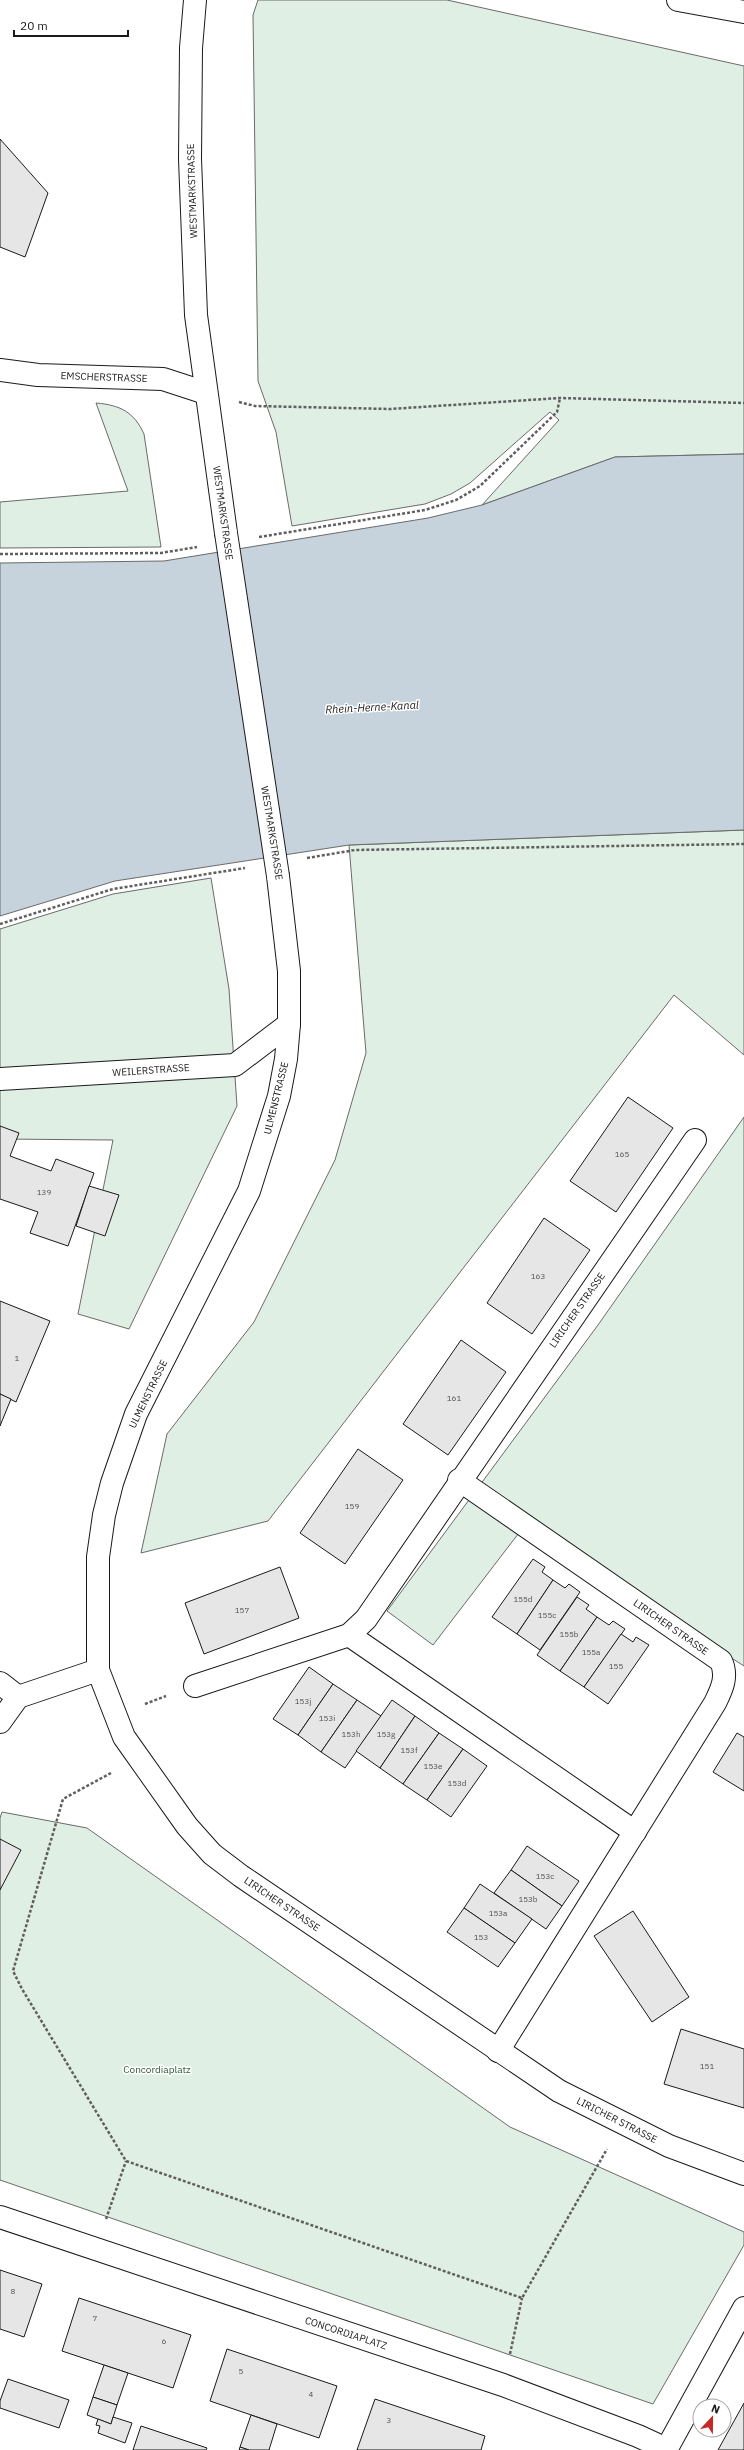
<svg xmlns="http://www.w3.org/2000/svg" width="744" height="2450" font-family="'IBM Plex Sans',sans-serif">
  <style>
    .green { fill: #e0efe3; stroke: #6a6a6a }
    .water { fill: #c6d2dc; stroke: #6a6a6a }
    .building { fill: #e6e6e6; stroke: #1a1a1a }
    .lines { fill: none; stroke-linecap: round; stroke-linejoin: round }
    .minor-casing { stroke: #1a1a1a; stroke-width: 24 }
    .highway-casing { stroke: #1a1a1a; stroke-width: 24 }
    .path { stroke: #5f5f5f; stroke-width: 2.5; stroke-dasharray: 3 2; stroke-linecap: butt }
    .minor { stroke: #fff; stroke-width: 22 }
    .highway { stroke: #fff; stroke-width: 22 }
    .minor-bridge-casing { stroke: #1a1a1a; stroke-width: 24; stroke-linecap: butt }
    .minor-bridge { stroke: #fff; stroke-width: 22 }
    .labels { text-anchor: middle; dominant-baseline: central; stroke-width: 3; stroke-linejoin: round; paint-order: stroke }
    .number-label { font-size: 8px; fill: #4d4d4d }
    .street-label { font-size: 10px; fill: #1a1a1a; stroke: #fff }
    .park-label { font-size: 10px; fill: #2b5a34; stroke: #fff }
    .water-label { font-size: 11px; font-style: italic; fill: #1a1a1a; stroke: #fff }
  </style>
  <rect width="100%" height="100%" fill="#fff"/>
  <g class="green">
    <polygon points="258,0 447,0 744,66 744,454 615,457 482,505 559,420 550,412 470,483 451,494 425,504 292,526 276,432 258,381 253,15"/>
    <path d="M96 403C120 405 134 412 144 434L161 547 0 548V502L128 491Z"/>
    <polygon points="744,830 744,1055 674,995 268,1521 141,1553 167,1434 254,1322 335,1160 366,1053 349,845"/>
    <polygon points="211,878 229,989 237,1106 129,1329 78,1314 113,1140 0,1139 0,929 113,894"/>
    <polygon points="744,1117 744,1666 525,1525 433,1645 387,1611 598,1325"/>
    <polygon points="2,1812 87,1828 510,2127 744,2232 744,2245 653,2404 0,2180 0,1818"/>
  </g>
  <polygon class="water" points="744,454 744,830 349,845 115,881 0,916 0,563 164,561 428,518 482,505 615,457"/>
  <g class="building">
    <polygon points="0,139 48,193 25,257 0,247"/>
    <polygon points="628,1097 673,1128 616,1212 570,1181"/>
    <polygon points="0,1126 19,1133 10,1156 51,1171 56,1159 94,1173 68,1246 30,1233 38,1212 0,1199"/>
    <polygon points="89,1186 119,1195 105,1236 76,1226"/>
    <polygon points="544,1218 590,1250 532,1334 487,1303"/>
    <polygon points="0,1301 50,1321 16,1402 0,1394"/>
    <polygon points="461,1340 506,1372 448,1455 403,1424"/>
    <polygon points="0,1394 11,1399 0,1426"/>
    <polygon points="358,1449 403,1480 345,1564 300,1533"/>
    <polygon points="533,1559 545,1567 542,1572 553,1580 517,1634 492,1617"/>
    <polygon points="280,1567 299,1618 204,1654 185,1603"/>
    <polygon points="553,1580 565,1588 569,1584 580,1592 540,1650 517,1634"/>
    <polygon points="577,1597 589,1605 586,1609 597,1617 560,1671 537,1655"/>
    <polygon points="597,1617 609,1625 613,1621 625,1629 584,1687 560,1671"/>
    <polygon points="621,1634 633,1642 636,1637 649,1645 608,1704 584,1687"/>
    <polygon points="309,1667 333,1684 298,1735 273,1719"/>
    <polygon points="333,1684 357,1700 321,1752 298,1735"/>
    <polygon points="357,1700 381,1716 345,1768 321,1752"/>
    <polygon points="392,1700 415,1716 380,1768 356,1751"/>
    <polygon points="415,1716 439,1733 403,1784 380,1768"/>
    <polygon points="439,1733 463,1749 427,1800 403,1784"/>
    <polygon points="737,1733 744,1737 744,1791 713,1772"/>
    <polygon points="463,1749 487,1766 451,1817 427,1800"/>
    <polygon points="0,1839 21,1850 0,1890"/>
    <polygon points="527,1846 579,1881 562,1906 511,1870"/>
    <polygon points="511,1870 562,1906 546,1929 494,1893"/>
    <polygon points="480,1884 532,1919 515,1943 464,1908"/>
    <polygon points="464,1908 515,1943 498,1967 447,1932"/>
    <polygon points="633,1911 689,1997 652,2022 594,1936"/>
    <polygon points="681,2029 744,2049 744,2108 664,2084"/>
    <polygon points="0,2270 42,2284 24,2337 0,2329"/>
    <polygon points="79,2298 191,2335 173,2388 62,2351"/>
    <polygon points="227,2349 337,2386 319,2438 210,2401"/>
    <polygon points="104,2365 128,2373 117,2405 93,2397"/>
    <polygon points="8,2379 69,2400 59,2428 0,2408 0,2401"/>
    <polygon points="93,2397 117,2405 111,2424 87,2415"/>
    <polygon points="375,2399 485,2436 481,2450 357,2450"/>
    <polygon points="744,2403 744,2450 718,2450"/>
    <polygon points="251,2415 277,2424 269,2450 249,2450 240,2447"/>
    <polygon points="113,2417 132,2423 125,2443 98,2433 100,2426 96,2425 98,2419 111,2424"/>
    <polygon points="141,2426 207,2448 206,2450 133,2450"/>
    <polygon points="240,2447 249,2450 239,2450"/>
  </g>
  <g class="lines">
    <defs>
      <g id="minor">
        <polyline points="195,0 191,48 190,159 196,315 226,533"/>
        <polyline points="0,370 38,375 163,379 206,393"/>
        <polyline points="278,876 289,971 289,1024 286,1059 279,1096 249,1191 136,1414 112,1483 104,1515 98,1557 98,1670 124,1737 187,1826 212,1854 241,1876 559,2091 669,2146 744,2174"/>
        <polyline points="0,1079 235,1065 289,1024"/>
        <path d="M459 1480 721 1661C728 1676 722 1689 715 1703L498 2051"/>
        <polyline points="349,1635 635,1832"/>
        <polyline points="0,1683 18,1697"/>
        <polyline points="195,1686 349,1635 366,1619 695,1140"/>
        <polyline points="0,1722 18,1697 98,1670"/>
        <polyline points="0,2217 503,2385 638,2436 666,2449"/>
        <polyline points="666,2450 744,2308"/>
      </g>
      <polyline id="highway" points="678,0 744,12"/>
    </defs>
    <use href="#minor" class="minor-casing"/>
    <use href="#highway" class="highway-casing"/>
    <g class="path">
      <polyline points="239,402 255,406 390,409 560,398 744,403"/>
      <polyline points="259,537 425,510 456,500 480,486 557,412 560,398"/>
      <polyline points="0,554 161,553 197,547"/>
      <polyline points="307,858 355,850 744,844"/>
      <polyline points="0,924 113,889 245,868"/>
      <polyline points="145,1704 166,1696"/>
      <polyline points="111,1773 63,1799 13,1971 22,1989 126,2161 522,2298 607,2149"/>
      <polyline points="106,2219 126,2161"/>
      <polyline points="510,2354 522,2298"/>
    </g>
    <use href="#minor" class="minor"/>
    <use href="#highway" class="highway"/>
    <defs>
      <polyline id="minor-bridge" points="226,533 278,876"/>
    </defs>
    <use href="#minor-bridge" class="minor-bridge-casing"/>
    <use href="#minor-bridge" class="minor-bridge"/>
  </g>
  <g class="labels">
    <g class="number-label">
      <text x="622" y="1154">165</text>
      <text x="44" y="1192">139</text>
      <text x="538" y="1276">163</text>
      <text x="17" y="1358">1</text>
      <text x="454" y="1398">161</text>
      <text x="352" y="1506">159</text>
      <text x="523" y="1599">155d</text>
      <text x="242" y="1610">157</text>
      <text x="547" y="1615">155c</text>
      <text x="569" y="1634">155b</text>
      <text x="591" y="1652">155a</text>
      <text x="616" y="1666">155</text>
      <text x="303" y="1701">153j</text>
      <text x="327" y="1718">153i</text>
      <text x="351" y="1734">153h</text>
      <text x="386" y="1734">153g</text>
      <text x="409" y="1750">153f</text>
      <text x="433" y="1766">153e</text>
      <text x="457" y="1783">153d</text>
      <text x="545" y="1876">153c</text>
      <text x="528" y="1899">153b</text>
      <text x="498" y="1913">153a</text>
      <text x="481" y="1937">153</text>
      <text x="707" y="2066">151</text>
      <text x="13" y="2291">8</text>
      <text x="95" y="2318">7</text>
      <text x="164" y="2341">6</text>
      <text x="241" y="2371">5</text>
      <text x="311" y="2394">4</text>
      <text x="389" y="2420">3</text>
    </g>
    <g class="street-label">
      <text transform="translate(192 191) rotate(-92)">WESTMARKSTRASSE</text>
      <text transform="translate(104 377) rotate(2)">EMSCHERSTRASSE</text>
      <text transform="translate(223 513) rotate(82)">WESTMARKSTRASSE</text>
      <text transform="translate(272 833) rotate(81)">WESTMARKSTRASSE</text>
      <text transform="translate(151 1070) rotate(-4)">WEILERSTRASSE</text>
      <text transform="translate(276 1098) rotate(-76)">ULMENSTRASSE</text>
      <text transform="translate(577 1310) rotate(-55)">LIRICHER STRASSE</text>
      <text transform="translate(148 1394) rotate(-64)">ULMENSTRASSE</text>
      <text transform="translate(671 1627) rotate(35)">LIRICHER STRASSE</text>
      <text transform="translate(282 1904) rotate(34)">LIRICHER STRASSE</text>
      <text transform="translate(617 2120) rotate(27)">LIRICHER STRASSE</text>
      <text transform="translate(346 2333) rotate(18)">CONCORDIAPLATZ</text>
    </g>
    <g class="park-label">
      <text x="157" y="2069">Concordiaplatz</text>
    </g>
    <g class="water-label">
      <text transform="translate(372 707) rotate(-3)">Rhein-Herne-Kanal</text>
    </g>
  </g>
  <g transform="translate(712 2418) rotate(22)"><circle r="19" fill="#ffffff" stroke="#a3a3a3"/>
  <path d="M0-3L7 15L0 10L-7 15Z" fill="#c62828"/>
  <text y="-6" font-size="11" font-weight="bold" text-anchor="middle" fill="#1a1a1a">N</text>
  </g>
  <path d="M14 30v6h114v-6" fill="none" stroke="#1a1a1a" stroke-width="2"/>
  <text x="20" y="30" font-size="12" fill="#1a1a1a" stroke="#ffffff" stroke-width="3" paint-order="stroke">20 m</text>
</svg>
